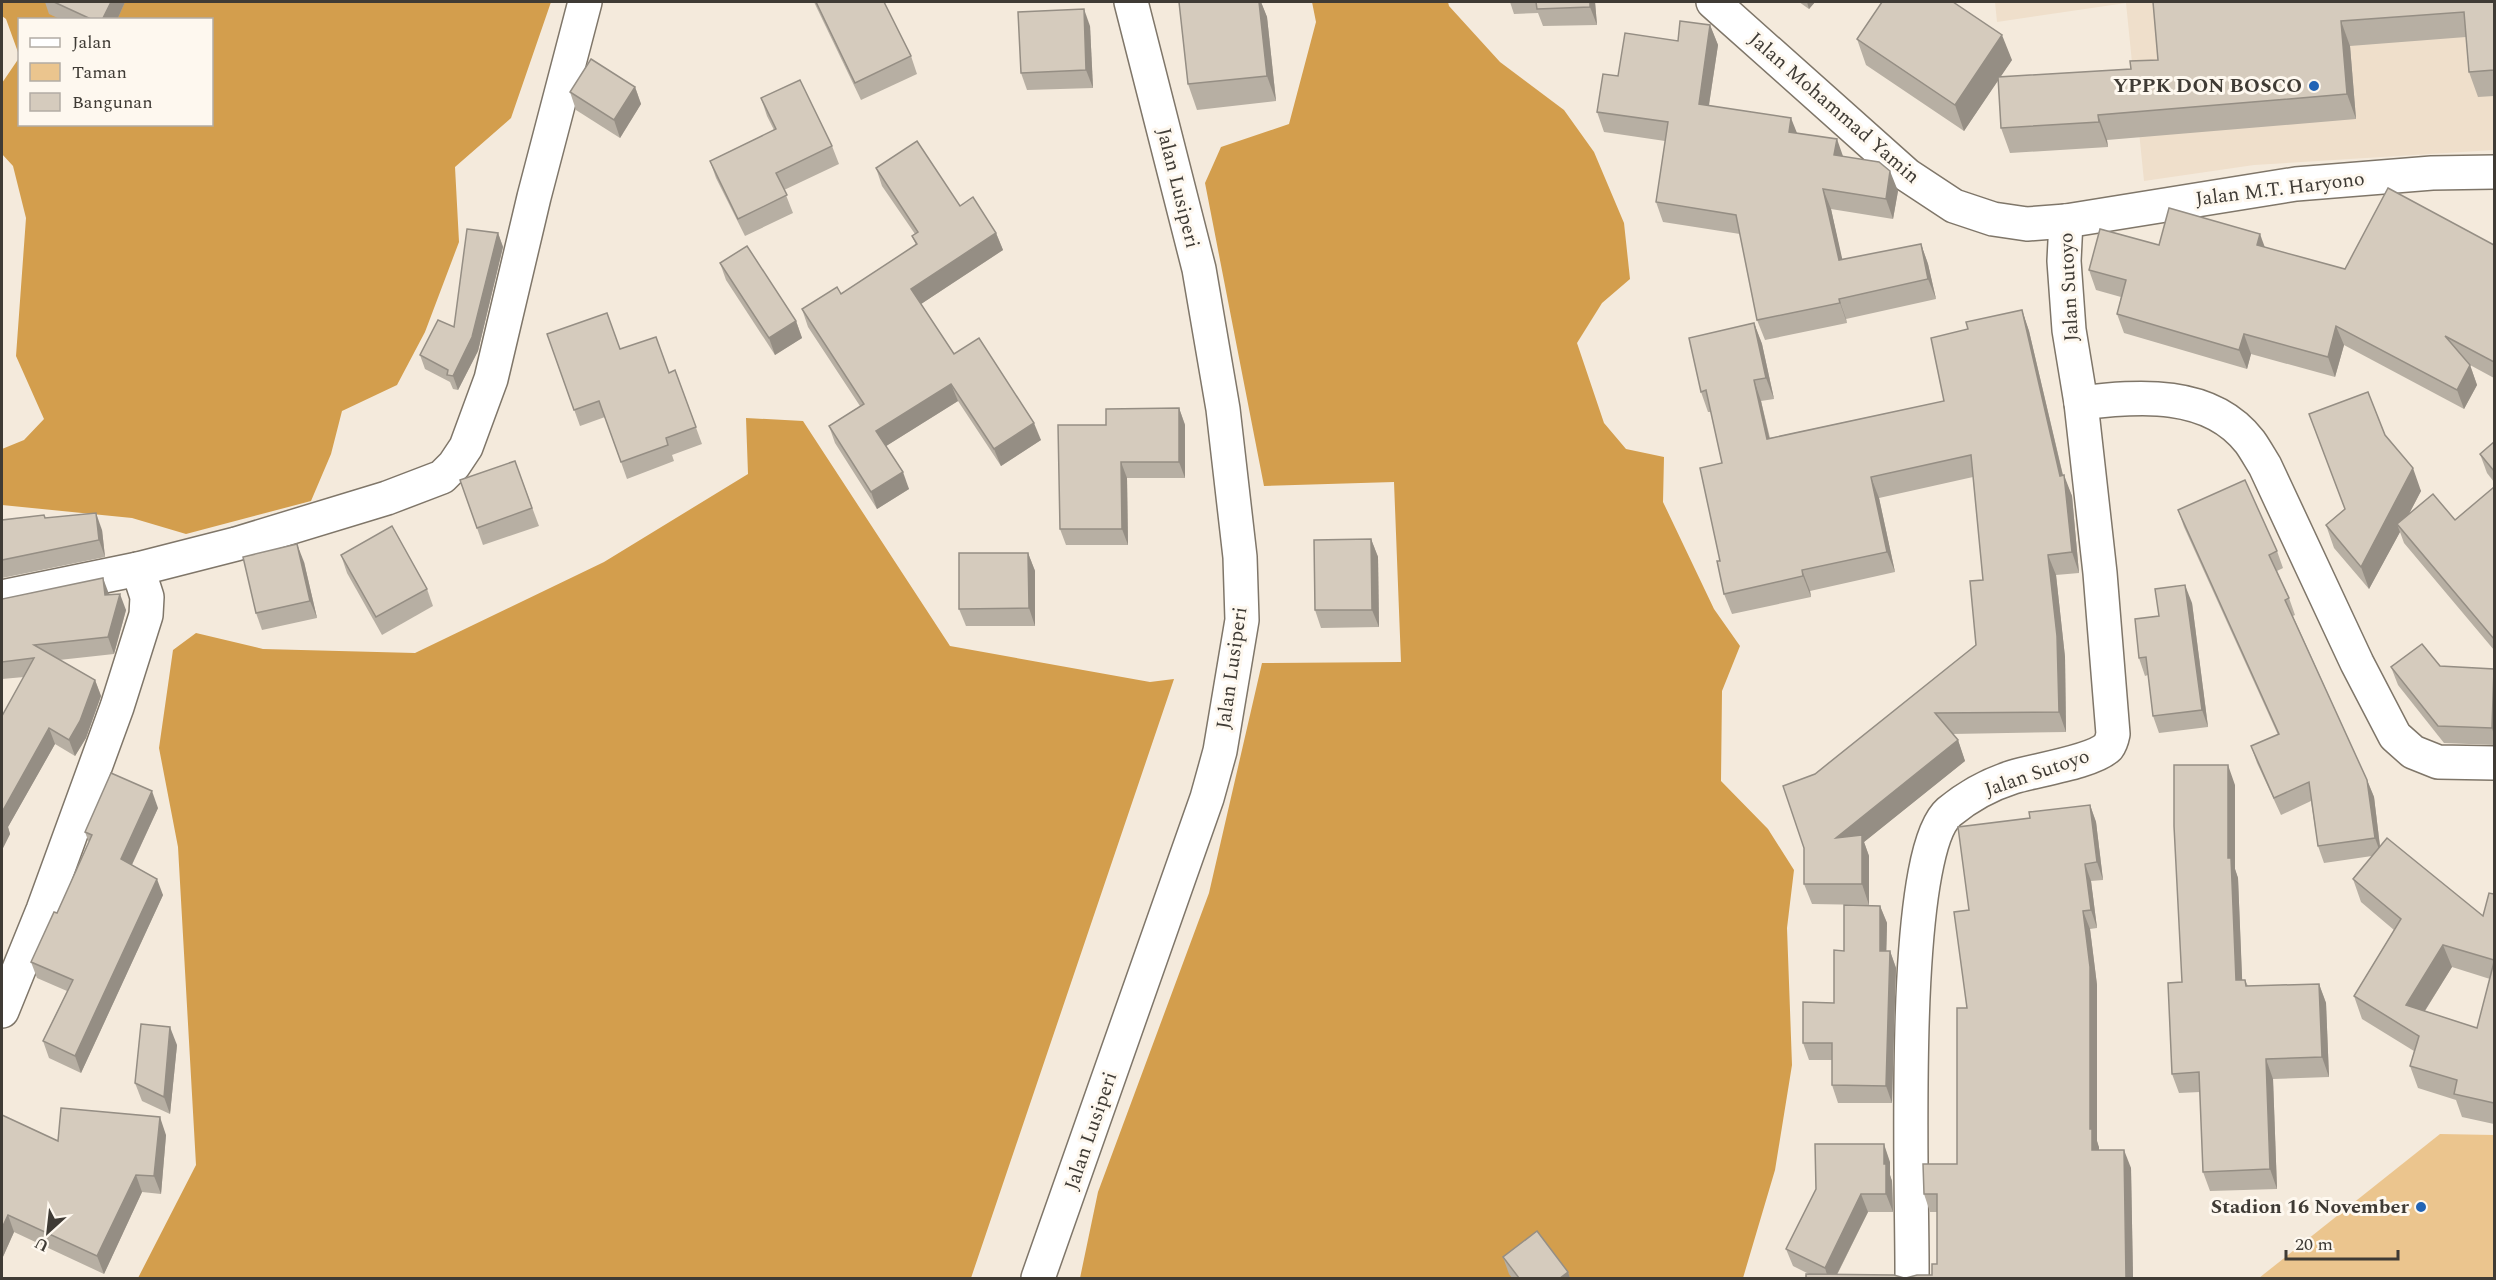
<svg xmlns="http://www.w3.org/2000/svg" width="2496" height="1280" font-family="Spectral,serif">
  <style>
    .built { fill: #efdfcb }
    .green { fill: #ebc58e }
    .forest { fill: #d39e4d }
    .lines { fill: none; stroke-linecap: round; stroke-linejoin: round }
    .minor-casing { stroke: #7f7669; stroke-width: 36 }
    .major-casing { stroke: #7f7669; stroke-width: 36 }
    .minor { stroke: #fff; stroke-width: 33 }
    .major { stroke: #fff; stroke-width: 33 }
    .wall { fill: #b7afa3; fill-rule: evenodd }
    .shaded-wall { fill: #958e84 }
    .building { fill: #d5cbbd; stroke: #958e84; stroke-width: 1.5 }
    .poi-dot { fill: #2264b5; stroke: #fef8ef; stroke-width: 2 }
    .labels { text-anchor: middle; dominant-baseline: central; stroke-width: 6; stroke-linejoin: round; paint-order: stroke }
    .poi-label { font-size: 20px; font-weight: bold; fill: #3f3b35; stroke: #fef8ef; text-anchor: end }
    .street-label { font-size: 20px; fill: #3f3b35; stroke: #fef8ef }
  </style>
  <rect width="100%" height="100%" fill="#f4eadc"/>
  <polygon class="built" points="1995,2 2494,2 2494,150 2254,165 2144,181 2126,3 1997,22"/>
  <polygon class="green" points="2440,1134 2494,1135 2494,1278 2259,1278"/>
  <g class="forest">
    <polygon points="2,2 551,2 511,118 455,167 459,242 425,332 397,385 342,411 331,454 311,501 186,534 132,518 2,505 2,449 24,440 44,419 16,356 26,218 13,166 2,154 2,83 19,58 20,124 212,124 212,20 20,20 19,55 6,19 2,16"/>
    <polygon points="1312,2 1448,2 1449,6 1500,62 1564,110 1594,152 1624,223 1630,279 1602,303 1577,343 1604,423 1626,449 1664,457 1663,502 1714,609 1740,646 1722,691 1721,781 1768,829 1794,870 1787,928 1792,1065 1775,1170 1743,1278 1080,1278 1098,1192 1209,893 1262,663 1401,662 1394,482 1264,486 1205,183 1221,147 1289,124 1316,22"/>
    <polygon points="746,418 803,421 950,646 1150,682 1174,679 971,1278 138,1278 196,1165 178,847 159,748 173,650 196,633 263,649 415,653 604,562 748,474"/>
  </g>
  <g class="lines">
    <defs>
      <g id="minor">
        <path d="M2081 403C2138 396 2210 390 2250 442 2255 449 2260 458 2265 466L2357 663 2395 736 2413 752 2438 762 2494 763"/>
        <polyline points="2,1011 43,910 117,707 146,615 147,597 138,569"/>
        <polyline points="1038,1278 1207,798 1220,751 1242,620 1240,557 1223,409 1199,269 1131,2"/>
      </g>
      <g id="major">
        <polyline points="1713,2 1907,175 1954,206 1993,219 2027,224 2066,221 2296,184 2432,173 2494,172"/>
        <polyline points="2,597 138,569 236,544 387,498 442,477 454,465 466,447 491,379 534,197 585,2"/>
        <path d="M1912 1278C1913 1200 1898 856 1949 812 1967 797 1991 784 2013 777 2035 770 2093 762 2108 747 2111 743 2112 739 2113 734L2100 573 2081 403 2069 330 2064 261 2066 221"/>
      </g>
    </defs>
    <use href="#minor" class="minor-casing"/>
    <use href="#major" class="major-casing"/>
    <use href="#minor" class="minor"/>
    <use href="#major" class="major"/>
  </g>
  <g class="wall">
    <polygon points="45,2 125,2 117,20 62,20 49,14"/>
    <polygon points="814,2 884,2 911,56 917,74 861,100"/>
    <polygon points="1179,2 1261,2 1267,17 1276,101 1197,110 1188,84"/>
    <polygon points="1510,2 1595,2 1597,25 1543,26 1538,13 1514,14"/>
    <polygon points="1799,2 1815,2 1809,9"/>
    <polygon points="2153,2 2494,2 2494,96 2478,97 2469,72 2466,37 2350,46 2356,119 2107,140 2108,147 2010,153 2001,128 1998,80 1964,131 1866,65 1857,39 2012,60 2000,77 2131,69 2158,60"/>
    <polygon points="1710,25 1718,45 1709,105 1797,133 1843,157 1898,191 1893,219 1831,209 1842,260 1921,244 1928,264 1936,299 1846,319 1847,323 1765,340 1757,320 1740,234 1663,222 1656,202 1665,141 1604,132 1597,112 1678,41"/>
    <polygon points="1090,26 1093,88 1027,90 1021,73"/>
    <polygon points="635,87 641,104 620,138 576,110 570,92"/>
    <polygon points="761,98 832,146 839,164 784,190 793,213 745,236 716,178 710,161 774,130 767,116"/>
    <polygon points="876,168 960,206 996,233 1003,250 921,304 954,354 1041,440 1001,466 958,401 886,446 909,489 877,509 835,443 829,426 860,406 808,327 802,309 841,294 916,245 912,236 915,234 882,186"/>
    <polygon points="498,233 503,247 478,351 458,390 453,389 450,382 425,369 420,355 454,327"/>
    <polygon points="2159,245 2264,247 2345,269 2494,245 2494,378 2470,365 2477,385 2464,409 2344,345 2335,377 2251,354 2247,369 2124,333 2117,314 2121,297 2096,290 2089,270"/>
    <polygon points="720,263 796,321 802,338 775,355 726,280"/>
    <polygon points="2022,310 2029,331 2063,475 2072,496 2079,573 2056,575 2065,657 2066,732 1952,734 1958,740 1965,761 1864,842 1869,856 1869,905 1812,904 1804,884 1815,774 1976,645 1983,580 1973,477 1879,498 1895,572 1810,591 1811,597 1732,614 1724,594 1720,561 1722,463 1711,412 1708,412 1701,392 1754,323 1762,344 1774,399 1761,401 1770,438 1944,401 1968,329"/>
    <polygon points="547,334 620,349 669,373 675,370 702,444 672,455 674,461 627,479 605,417 580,426"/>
    <polygon points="1179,408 1185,425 1185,478 1127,478 1128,545 1066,545 1060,529 1106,425"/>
    <polygon points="2385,435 2421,491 2409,514 2455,520 2494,487 2494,650 2404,543 2400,532 2369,589 2334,548 2326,525 2345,509"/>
    <polygon points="2494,442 2494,482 2487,473 2480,454"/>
    <polygon points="515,461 539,526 483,545 460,480"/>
    <path d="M2178 510 2277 551 2283 568 2277 571 2289 598 2295 615 2293 616 2367 780 2374 797 2380 846 2483 916 2494 894V1124L2462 1117 2456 1100 2418 1088 2410 1066 2414 1051 2362 1019 2354 996 2394 930 2361 902 2353 879 2372 856 2324 863 2318 846 2311 801 2281 815 2257 763 2251 746 2278 735 2184 527ZM2452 967 2490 979 2477 1028 2425 1011Z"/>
    <polygon points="45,518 102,530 105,557 2,578 2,520"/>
    <polygon points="1371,539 1378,557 1379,627 1321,628 1315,610"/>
    <polygon points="1028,553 1035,571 1035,626 966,626 959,609"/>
    <polygon points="341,555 427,589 433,606 382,635 347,573"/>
    <polygon points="304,562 317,618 262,630 256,613"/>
    <polygon points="109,595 126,610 114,654 59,660 95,680 101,696 86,738 75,756 55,744 8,827 10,834 2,850 24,677 2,679 2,599"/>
    <polygon points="2192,603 2208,727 2159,733 2153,716 2148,675 2145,676 2139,658 2159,616"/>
    <polygon points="2440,666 2494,669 2494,745 2444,743 2398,685 2391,667"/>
    <polygon points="2235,785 2235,869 2238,878 2242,980 2245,980 2248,986 2319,984 2326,1003 2329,1077 2273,1079 2277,1189 2210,1191 2203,1172 2200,1092 2179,1093 2172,1074 2182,982"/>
    <polygon points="2090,805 2096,822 2103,880 2091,881 2097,928 2090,929 2097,985 2097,1141 2099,1150 2131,1168 2133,1278 1906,1278 1932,1275 1937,1264 1937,1212 1930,1212 1924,1194 1957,1164 1967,1008 1969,910"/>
    <polygon points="158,808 132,865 163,895 81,1073 49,1058 43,1041 67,991 37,978 31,962 57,913 89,843 85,832"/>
    <polygon points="1880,906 1887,923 1886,951 1890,951 1896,968 1892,1103 1838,1103 1832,1085 1832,1060 1809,1060 1803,1043 1834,1003 1844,951"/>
    <polygon points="177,1045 170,1114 142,1101 135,1083"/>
    <polygon points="2,1115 58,1141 166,1135 161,1194 142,1192 104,1274 14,1232 2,1259"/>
    <polygon points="1890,1162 1890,1175 1892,1181 1893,1212 1868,1212 1837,1275 1809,1274 1793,1266 1786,1249"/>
    <polygon points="1503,1257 1568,1272 1570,1278 1512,1278 1509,1274"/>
  </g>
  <g class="shaded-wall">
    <polygon points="111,2 125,2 117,20 102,20"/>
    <polygon points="1259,2 1261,2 1267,17 1276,101 1267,76"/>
    <polygon points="1590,2 1595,2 1597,25 1590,7"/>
    <polygon points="1807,2 1815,2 1809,9"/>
    <polygon points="1084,9 1090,26 1093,88 1086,70"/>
    <polygon points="2341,21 2350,46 2356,119 2347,94"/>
    <polygon points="1710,25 1718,45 1706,124 1699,104"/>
    <polygon points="2002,35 2012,60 1964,131 1955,105"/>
    <polygon points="635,87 641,104 620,138 614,120"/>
    <polygon points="2098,115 2107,140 2108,147 2099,122"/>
    <polygon points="1791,118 1799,138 1789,132"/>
    <polygon points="1837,139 1844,159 1834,155"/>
    <polygon points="1890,171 1898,191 1893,219 1886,199"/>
    <polygon points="1823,189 1831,209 1847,280 1839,260"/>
    <polygon points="498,233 503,247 478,351 458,390 453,376"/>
    <polygon points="996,233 1003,250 918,306 911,289"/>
    <polygon points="2260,234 2267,253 2257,245"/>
    <polygon points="1921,244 1928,264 1936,299 1928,279"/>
    <polygon points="1839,299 1846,319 1847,323 1840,303"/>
    <polygon points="2022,310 2029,331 2066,489 2064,475 2072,496 2079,573 2072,552 2060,476"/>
    <polygon points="796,321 802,338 775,355 769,338"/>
    <polygon points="1754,323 1762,344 1774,399 1766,378"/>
    <polygon points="2336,326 2344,345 2335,377 2328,357"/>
    <polygon points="2244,334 2251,354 2247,369 2239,350"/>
    <polygon points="2470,365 2477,385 2464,409 2457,390"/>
    <polygon points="1754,380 1761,401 1774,459 1767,439"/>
    <polygon points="951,384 958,401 883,448 876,431"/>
    <polygon points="1179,408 1185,425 1185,478 1179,462"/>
    <polygon points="1034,423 1041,440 1001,466 994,449"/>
    <polygon points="1121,462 1127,478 1128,545 1122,529"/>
    <polygon points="2413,468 2421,491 2401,529 2397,524 2400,532 2369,589 2361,567"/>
    <polygon points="903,472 909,489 877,509 871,492"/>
    <polygon points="1871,477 1879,498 1895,572 1887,552"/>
    <polygon points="96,513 102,530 105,557 99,540"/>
    <polygon points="1371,539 1378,557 1379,627 1372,610"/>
    <polygon points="297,544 304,562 317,618 310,601"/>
    <polygon points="1028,553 1035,571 1035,626 1029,608"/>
    <polygon points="2048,555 2056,575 2065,657 2066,732 2059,712"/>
    <polygon points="1802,570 1810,591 1811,597 1803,576"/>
    <polygon points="103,578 109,594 111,612 105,595"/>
    <polygon points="2185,585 2192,603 2208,727 2202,710"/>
    <polygon points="120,594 126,610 114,654 108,637"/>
    <polygon points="2494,669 2494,735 2492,728"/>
    <polygon points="95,680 101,696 86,738 75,756 69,740"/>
    <polygon points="49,728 55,744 8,827 10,834 2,850 2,812"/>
    <polygon points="1958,740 1965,761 1864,842 1869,856 1869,905 1862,884 1836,838"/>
    <polygon points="2228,765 2235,785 2235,869 2238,878 2243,1000 2236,980 2228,858"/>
    <polygon points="2367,780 2374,797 2381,855 2375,838"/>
    <polygon points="152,791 158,808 127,875 121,859"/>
    <polygon points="2090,805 2096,822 2103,880 2097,862"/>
    <polygon points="2085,864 2091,881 2097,928 2091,910"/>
    <polygon points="157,879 163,895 81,1073 75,1056"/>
    <polygon points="1880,906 1887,923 1886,968 1880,951"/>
    <polygon points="2083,911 2090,929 2097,985 2097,1141 2099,1147 2099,1168 2092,1150 2090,1129"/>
    <polygon points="2443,945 2452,967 2414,1028 2406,1005"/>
    <polygon points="1890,951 1896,968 1892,1103 1886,1086"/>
    <polygon points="2319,984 2326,1003 2329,1077 2322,1057"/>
    <polygon points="170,1027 177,1045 170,1114 164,1097"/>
    <polygon points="2266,1059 2273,1079 2277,1189 2270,1169"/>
    <polygon points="160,1117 166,1135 161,1194 154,1176"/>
    <polygon points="1884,1144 1890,1162 1890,1175 1892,1181 1893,1212 1886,1194 1884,1164"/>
    <polygon points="2124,1150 2131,1168 2133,1278 2126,1278"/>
    <polygon points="136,1175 142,1192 104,1274 97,1256"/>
    <polygon points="1861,1194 1868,1212 1835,1278 1828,1278 1825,1268"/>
    <polygon points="8,1215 14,1232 2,1259 2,1228"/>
    <polygon points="1568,1272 1570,1278 1560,1278"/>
  </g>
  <g class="building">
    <polygon points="54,2 111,2 102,20 93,20"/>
    <polygon points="816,2 884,2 911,56 855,83"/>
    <polygon points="1179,2 1259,2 1267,76 1188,84"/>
    <polygon points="1536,2 1590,2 1590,7 1537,9"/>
    <polygon points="1882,2 1953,2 2002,35 1955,105 1857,39"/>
    <polygon points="2153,2 2494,2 2494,70 2469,72 2464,12 2341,21 2347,94 2098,115 2099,122 2001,128 1998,77 2131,69 2130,61 2158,60"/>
    <polygon points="1084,9 1086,70 1021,73 1018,12"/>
    <polygon points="1680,21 1710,25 1699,104 1791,118 1789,132 1837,139 1834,155 1879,162 1890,171 1886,199 1823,189 1839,260 1921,244 1928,279 1839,299 1840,303 1757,320 1736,215 1656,202 1668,122 1597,112 1603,74 1618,76 1625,33 1678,41"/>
    <polygon points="591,59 635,87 614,120 570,92"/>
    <polygon points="800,80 832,146 776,173 787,195 738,219 710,161 776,129 761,98"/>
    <polygon points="917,141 960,206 973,197 996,233 911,289 954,354 979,338 1034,423 994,449 951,384 876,431 903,472 871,492 829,426 864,404 802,309 837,287 841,294 917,244 912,236 918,232 876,168"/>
    <polygon points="2388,188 2494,245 2494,362 2445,336 2470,365 2457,390 2336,326 2328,357 2244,334 2239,350 2117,314 2126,280 2089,270 2100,229 2159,245 2169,208 2260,234 2257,245 2345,269"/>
    <polygon points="467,229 498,233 472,337 453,376 447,375 448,370 420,355 438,320 454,327"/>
    <polygon points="747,246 796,321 769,338 720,263"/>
    <polygon points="2022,310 2060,476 2064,475 2072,552 2048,555 2057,636 2059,712 1935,713 1958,740 1836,838 1862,835 1862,884 1804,884 1804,848 1783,786 1815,774 1976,645 1970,581 1983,580 1971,455 1871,477 1887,552 1802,570 1803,576 1724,594 1717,561 1720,561 1700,468 1722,463 1706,390 1701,392 1689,338 1754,323 1766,378 1754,380 1767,439 1944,401 1931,338 1968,329 1966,322"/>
    <polygon points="607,313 620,349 656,337 669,373 675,370 696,427 666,438 668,445 621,462 599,401 574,410 547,334"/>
    <polygon points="2368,392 2385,435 2413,468 2361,567 2326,525 2345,509 2309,414"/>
    <polygon points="1179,408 1179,462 1121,462 1122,529 1060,529 1058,425 1106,425 1106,409"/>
    <polygon points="2494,442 2494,471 2480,454"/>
    <polygon points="515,461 532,508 477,528 460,480"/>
    <polygon points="2245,480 2277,551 2269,555 2289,598 2285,600 2367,780 2375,838 2318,846 2309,782 2274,798 2251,746 2279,734 2178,510"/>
    <polygon points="2494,487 2494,639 2397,524 2433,494 2455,520"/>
    <polygon points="96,513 99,540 2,560 2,520 44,515 45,518"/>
    <polygon points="392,526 427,589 376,617 341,555"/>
    <polygon points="1371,539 1372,610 1315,610 1314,540"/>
    <polygon points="297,544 310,601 256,613 243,557"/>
    <polygon points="959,553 1028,553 1029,608 959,609"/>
    <polygon points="103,578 105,595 120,594 108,637 34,645 95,680 80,721 69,740 49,728 2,812 2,716 34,658 2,662 2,599"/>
    <polygon points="2185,585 2202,710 2153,716 2146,657 2139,658 2135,619 2159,616 2155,589"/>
    <polygon points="2422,644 2440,666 2494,669 2492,728 2438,726 2391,667"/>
    <polygon points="2174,765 2228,765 2228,858 2231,858 2236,980 2245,980 2246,986 2319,984 2322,1057 2266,1059 2270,1169 2203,1172 2199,1072 2172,1074 2168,983 2182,982 2174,826"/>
    <polygon points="111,773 152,791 121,859 157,879 75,1056 43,1041 73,980 31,962 54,912 57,913 92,835 85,832"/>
    <polygon points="2090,805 2097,862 2085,864 2091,910 2083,911 2090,967 2090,1129 2092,1129 2092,1150 2124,1150 2126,1278 1906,1278 1917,1275 1932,1275 1932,1264 1937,1264 1937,1194 1924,1194 1923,1164 1957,1164 1957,1008 1967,1008 1954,912 1969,910 1958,827 2030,818 2029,812"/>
    <polygon points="2387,838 2483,916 2489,893 2494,894 2494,960 2443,945 2406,1005 2477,1028 2494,962 2494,1103 2454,1094 2457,1080 2410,1066 2419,1036 2354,996 2401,919 2353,879"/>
    <polygon points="1844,905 1880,906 1880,951 1890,951 1886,1086 1832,1085 1832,1043 1803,1043 1803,1002 1834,1003 1834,950 1844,951"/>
    <polygon points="141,1024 170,1027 164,1097 135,1083"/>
    <polygon points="61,1108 160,1117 154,1176 136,1175 97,1256 8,1215 2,1228 2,1115 58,1141"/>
    <polygon points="1815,1144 1884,1144 1884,1164 1886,1164 1886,1194 1861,1194 1825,1268 1786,1249 1816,1189"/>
    <polygon points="1537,1231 1568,1272 1560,1278 1519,1278 1503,1257"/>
    <polygon points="1806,1274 1894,1275 1904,1278 1806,1278"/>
  </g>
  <g class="poi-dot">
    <circle cx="2314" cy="86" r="6"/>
    <circle cx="2421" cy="1207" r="6"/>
  </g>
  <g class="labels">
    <g class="poi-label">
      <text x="2302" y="86">YPPK DON BOSCO</text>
      <text x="2409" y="1207">Stadion 16 November</text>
    </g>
    <g class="street-label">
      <text transform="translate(1834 108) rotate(41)">Jalan Mohammad Yamin</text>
      <text transform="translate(1178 188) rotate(76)">Jalan Lusiperi</text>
      <text transform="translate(2280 189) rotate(-7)">Jalan M.T. Haryono</text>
      <text transform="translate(2069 287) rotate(-93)">Jalan Sutoyo</text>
      <text transform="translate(1232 668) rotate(-82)">Jalan Lusiperi</text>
      <text transform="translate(2037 773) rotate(-19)">Jalan Sutoyo</text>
      <text transform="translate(1091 1131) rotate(-71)">Jalan Lusiperi</text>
    </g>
  </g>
  <rect width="2496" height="1280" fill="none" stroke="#3f3b35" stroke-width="6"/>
  <rect x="18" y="18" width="195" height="108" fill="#fef8ef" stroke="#b2aca5" stroke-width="1.5"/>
  <rect x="30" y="38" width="30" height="9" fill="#ffffff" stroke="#b2aca5" stroke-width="1.5"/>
  <text x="72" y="48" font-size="18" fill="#3f3b35">Jalan</text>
  <rect x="30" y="63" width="30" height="18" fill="#ebc58e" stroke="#b2aca5" stroke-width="1.5"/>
  <text x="72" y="78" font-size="18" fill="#3f3b35">Taman</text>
  <rect x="30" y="93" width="30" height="18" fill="#d5cbbd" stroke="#b2aca5" stroke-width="1.5"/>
  <text x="72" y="108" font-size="18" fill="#3f3b35">Bangunan</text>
  <g transform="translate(48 1232) rotate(207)" stroke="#fef8ef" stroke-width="4.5" paint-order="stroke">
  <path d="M0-4.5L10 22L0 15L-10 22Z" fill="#3f3b35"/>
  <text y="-9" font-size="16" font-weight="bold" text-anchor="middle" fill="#3f3b35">U</text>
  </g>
  <path d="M2286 1250v9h112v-9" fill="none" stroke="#3f3b35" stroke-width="3"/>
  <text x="2295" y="1250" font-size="18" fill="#3f3b35" stroke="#fef8ef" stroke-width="4.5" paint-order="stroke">20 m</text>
</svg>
